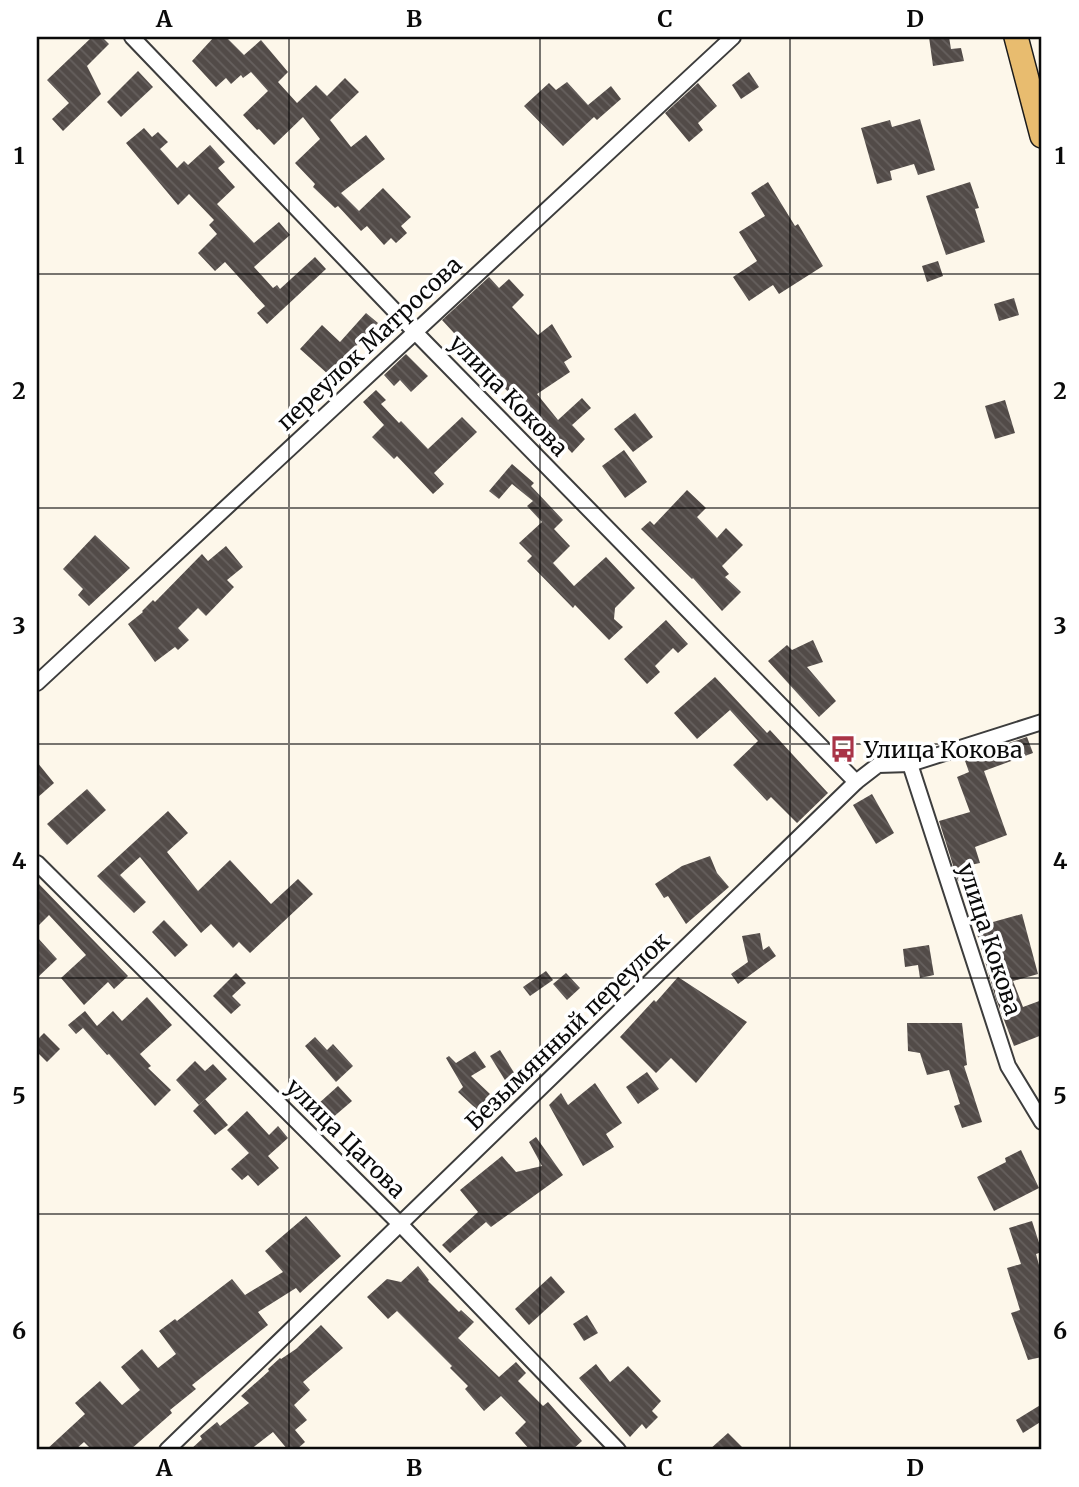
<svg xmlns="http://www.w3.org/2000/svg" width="1079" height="1487" font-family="Merriweather,serif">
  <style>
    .building { fill: url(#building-back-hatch) }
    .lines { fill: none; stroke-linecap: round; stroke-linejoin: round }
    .street-casing { stroke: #3d3d3d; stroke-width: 18 }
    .primary-casing { stroke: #1b1b1b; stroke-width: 26 }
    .street { stroke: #fff; stroke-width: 14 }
    .primary { stroke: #e8bc6f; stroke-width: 23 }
    .grid { fill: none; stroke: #0a0a0a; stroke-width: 2; stroke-opacity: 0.55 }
    .labels { text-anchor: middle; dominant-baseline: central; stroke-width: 7; stroke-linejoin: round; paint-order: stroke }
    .street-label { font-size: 23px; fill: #0a0a0a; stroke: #fff }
    .poi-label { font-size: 23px; fill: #0a0a0a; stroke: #fff; text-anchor: start }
    .neatline { fill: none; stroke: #0a0a0a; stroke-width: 2.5 }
    .grid-label { font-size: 23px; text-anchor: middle; font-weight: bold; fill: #0a0a0a }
  </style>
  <defs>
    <pattern id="building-back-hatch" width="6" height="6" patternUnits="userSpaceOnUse" patternTransform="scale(1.75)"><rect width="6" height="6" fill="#524b48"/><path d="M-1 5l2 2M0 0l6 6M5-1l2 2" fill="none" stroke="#66605e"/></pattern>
  </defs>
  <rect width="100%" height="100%" fill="#fdf7ea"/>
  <g class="building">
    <polygon points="92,37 102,37 109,44 87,66 101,94 63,131 52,119 69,103 47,80"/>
    <polygon points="214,37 226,37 244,55 261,40 288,72 278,82 297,103 316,85 327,96 345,78 359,92 330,120 351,147 366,135 385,159 341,193 359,211 383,188 411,217 401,226 407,233 396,243 391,238 384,245 367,226 361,231 338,206 335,208 313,187 315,184 295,163 320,139 303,117 274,145 259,129 257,130 243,115 268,91 251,72 243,78 241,75 231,84 226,78 216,87 192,61"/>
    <polygon points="929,37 949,37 951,49 961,48 964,61 933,66"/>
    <polygon points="138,71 153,87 121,117 107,102"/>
    <polygon points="749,72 759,87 741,99 732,85"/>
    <polygon points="567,82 588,105 611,86 621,99 597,120 594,117 563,146 524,106 549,83 556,90"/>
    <polygon points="698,83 717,106 698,123 703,130 689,142 665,113"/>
    <polygon points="920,119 935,170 918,175 914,164 890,171 892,180 877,184 861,128 890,120 892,127"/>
    <polygon points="144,128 152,137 158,132 168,142 160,149 177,168 184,161 188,165 210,145 225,162 218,168 235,187 217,204 254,243 279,222 290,235 254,267 273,288 277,285 280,289 315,257 326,269 267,324 257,313 265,306 225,262 215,271 198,253 217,234 209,225 214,220 189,194 178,205 126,143"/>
    <polygon points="768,182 795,226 798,224 823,266 779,294 773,285 749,301 733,277 757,261 739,232 765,216 751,193"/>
    <polygon points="970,182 979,208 975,209 985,242 946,255 926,196"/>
    <polygon points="938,261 943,276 927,282 922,266"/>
    <polygon points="489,277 499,288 509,279 524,295 512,307 538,335 552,324 572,357 564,362 570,372 537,394 558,420 582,398 591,408 572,425 585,439 572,453 546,425 543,428 523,403 520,405 442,320"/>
    <polygon points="1014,298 1019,315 999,321 994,304"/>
    <polygon points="366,313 378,323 329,375 300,349 322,325 340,342"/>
    <polygon points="406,354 428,376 411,392 400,380 394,386 384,375"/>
    <polygon points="376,390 386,400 381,404 399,423 401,421 428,449 462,417 477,432 434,473 444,484 433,494 397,456 394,459 372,437 384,425 363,402"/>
    <polygon points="1005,400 1015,433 995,439 985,406"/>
    <polygon points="635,413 653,437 633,452 614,429"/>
    <polygon points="624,450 647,482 625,498 602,466"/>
    <polygon points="512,464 534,483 531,486 563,520 554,529 570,546 553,563 574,586 606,557 635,588 615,608 614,619 623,627 609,640 575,605 573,608 527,561 532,556 519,543 542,522 527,506 533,501 512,484 499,499 489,491"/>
    <polygon points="687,490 706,508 697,517 717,538 726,528 743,545 722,566 729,574 725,577 741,592 722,611 693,578 692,579 641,529 650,521 654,525"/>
    <polygon points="95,535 130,568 89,606 78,595 83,589 63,569"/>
    <polygon points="226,546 243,567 227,580 234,587 206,616 198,608 178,628 189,640 178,650 175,647 155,662 128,624 143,612 142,611 153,600 155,602 202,554 208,561"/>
    <polygon points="666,620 688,644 678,653 673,648 655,666 660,672 647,684 624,659"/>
    <polygon points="813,640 823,662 807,667 836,701 819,717 768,661 787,645 792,650"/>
    <polygon points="715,677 767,733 770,730 828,793 797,823 771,797 767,801 733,765 758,741 730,710 697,739 674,713"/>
    <polygon points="1027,737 1033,753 984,771 1007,835 975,847 980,863 970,865 973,877 958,881 939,821 970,812 957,777 969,772 964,758"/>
    <polygon points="37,762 54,783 37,798"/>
    <polygon points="87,789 106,810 67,845 47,824"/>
    <polygon points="872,794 894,833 876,844 853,805"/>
    <polygon points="168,811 188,833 167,852 198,891 230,860 271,904 298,879 313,894 250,953 239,942 233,948 211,924 201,933 140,857 120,875 146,902 134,913 97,876"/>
    <polygon points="710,856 717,873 729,887 686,924 668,896 664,898 655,884 682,866"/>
    <polygon points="37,882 128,976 114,989 108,982 84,1005 61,978 86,955 49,915 37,927"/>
    <polygon points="1022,914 1038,974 1013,981 1023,1007 1042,1000 1042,1035 1014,1046 996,999 975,927"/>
    <polygon points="164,920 188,945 175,957 152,932"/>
    <polygon points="760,933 763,950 769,946 776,956 738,984 731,974 748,962 742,936"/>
    <polygon points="37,937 57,959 37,978"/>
    <polygon points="929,945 934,975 920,978 918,965 905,967 903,949"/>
    <polygon points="546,971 553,980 530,996 523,987"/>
    <polygon points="236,973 246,983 232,996 241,1005 231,1014 213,996"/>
    <polygon points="566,973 580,988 567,1000 553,984"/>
    <polygon points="678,977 747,1022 696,1083 671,1058 656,1073 620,1037 654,1000 656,1002"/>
    <polygon points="147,997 172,1025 140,1054 151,1066 148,1068 171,1090 155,1106 109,1054 107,1055 83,1028 76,1034 68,1025 85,1011 97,1026 113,1011 122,1021"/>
    <polygon points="907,1023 962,1023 967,1065 964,1066 982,1122 962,1128 954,1106 960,1104 949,1070 927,1075 920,1053 908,1051"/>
    <polygon points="44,1033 60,1049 47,1062 37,1052 37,1040"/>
    <polygon points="315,1037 327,1050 333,1044 353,1066 336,1082 305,1046"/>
    <polygon points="500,1050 518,1079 508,1085 490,1056"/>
    <polygon points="475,1051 486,1067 471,1076 490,1094 485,1099 495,1108 485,1117 458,1092 463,1087 446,1058 449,1056 456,1063"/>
    <polygon points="195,1061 205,1071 213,1064 227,1079 199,1105 176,1080"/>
    <polygon points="647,1072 659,1089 638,1104 626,1087"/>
    <polygon points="595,1083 622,1123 606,1134 614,1147 583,1166 549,1105 561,1093 568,1105"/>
    <polygon points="338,1086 352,1101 331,1119 318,1104"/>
    <polygon points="205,1099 228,1125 215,1135 193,1111"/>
    <polygon points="247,1111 269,1135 278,1126 288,1138 268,1156 279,1168 258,1186 248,1175 242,1180 231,1169 249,1153 227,1130"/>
    <polygon points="536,1137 563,1175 491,1227 486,1222 450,1253 442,1245 478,1212 460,1190 502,1156 516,1172 542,1166 529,1142"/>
    <polygon points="1021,1150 1039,1188 994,1211 977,1177 1006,1162 1005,1158"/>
    <polygon points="306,1216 341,1256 300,1293 296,1288 258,1312 268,1325 192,1385 196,1389 170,1410 172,1413 130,1450 92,1450 84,1442 75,1450 46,1450 85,1414 75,1403 100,1381 122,1405 140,1390 121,1367 142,1349 158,1368 176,1354 159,1331 175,1319 177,1321 232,1279 245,1295 283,1272 265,1251"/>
    <polygon points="1032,1221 1042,1252 1036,1254 1042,1276 1042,1357 1028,1360 1011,1313 1020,1310 1007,1268 1021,1264 1009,1228"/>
    <polygon points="418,1266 429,1280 428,1281 459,1312 461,1310 474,1322 458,1338 499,1377 516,1362 526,1373 518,1381 543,1406 548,1402 582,1441 572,1450 530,1450 515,1433 526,1422 501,1396 484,1411 465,1389 468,1386 450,1368 452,1366 397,1311 388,1319 367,1297 387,1279 401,1282"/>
    <polygon points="551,1276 565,1292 529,1325 515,1309"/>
    <polygon points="587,1315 598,1333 584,1341 573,1324"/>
    <polygon points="321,1325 343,1348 303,1382 310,1390 294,1405 307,1420 295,1430 305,1442 296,1450 288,1450 273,1432 250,1450 190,1450 202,1439 200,1436 217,1422 220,1426 249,1403 241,1396 269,1371 268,1369 280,1358 281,1359 296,1349"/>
    <polygon points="596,1364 610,1382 628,1366 661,1401 652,1411 658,1417 646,1429 642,1424 630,1437 579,1378"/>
    <polygon points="1042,1404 1042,1421 1023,1433 1016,1420"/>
    <polygon points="728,1433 745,1450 709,1450"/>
  </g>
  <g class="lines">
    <defs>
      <g id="street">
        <polyline points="132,37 415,332 856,782"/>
        <polyline points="37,683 733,37"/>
        <polyline points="910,764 1008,1066 1042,1122"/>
        <polyline points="37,863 401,1225 618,1450"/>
        <polyline points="167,1450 856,782 878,765 910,764 1042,722"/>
      </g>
      <polyline id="primary" points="1016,37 1042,136"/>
    </defs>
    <use href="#street" class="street-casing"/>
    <use href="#primary" class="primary-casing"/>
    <use href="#street" class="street"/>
    <use href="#primary" class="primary"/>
  </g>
  <path class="grid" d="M289 37V1450M540 37V1450M790 37V1450M37 274H1042M37 508H1042M37 744H1042M37 978H1042M37 1214H1042"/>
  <defs>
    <symbol id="bus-bare" viewBox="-9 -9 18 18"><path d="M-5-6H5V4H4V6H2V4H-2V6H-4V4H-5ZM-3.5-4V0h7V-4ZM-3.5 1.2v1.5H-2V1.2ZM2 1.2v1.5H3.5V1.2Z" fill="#a93447" stroke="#fff" stroke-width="2.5" paint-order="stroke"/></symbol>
  </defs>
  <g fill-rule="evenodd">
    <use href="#bus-bare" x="824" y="730" width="38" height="38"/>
  </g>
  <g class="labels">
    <g class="street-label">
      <text transform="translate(369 343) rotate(-43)">переулок Матросова</text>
      <text transform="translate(509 395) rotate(46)">улица Кокова</text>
      <text transform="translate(990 939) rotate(72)">улица Кокова</text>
      <text transform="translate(567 1031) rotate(-44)">Безымянный переулок</text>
      <text transform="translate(346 1138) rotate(45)">улица Цагова</text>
    </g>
    <g class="poi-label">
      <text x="864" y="749">Улица Кокова</text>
    </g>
  </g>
  <rect width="1079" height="1487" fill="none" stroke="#ffffff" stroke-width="77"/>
  <rect x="38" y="38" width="1002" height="1410" class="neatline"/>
  <g class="grid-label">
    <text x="164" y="27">A</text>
    <text x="414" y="27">B</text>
    <text x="665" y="27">C</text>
    <text x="915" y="27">D</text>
    <text x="19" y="164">1</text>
    <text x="1060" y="164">1</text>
    <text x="19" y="399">2</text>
    <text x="1060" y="399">2</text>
    <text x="19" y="634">3</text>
    <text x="1060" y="634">3</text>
    <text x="19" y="869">4</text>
    <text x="1060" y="869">4</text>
    <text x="19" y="1104">5</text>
    <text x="1060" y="1104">5</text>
    <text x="19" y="1339">6</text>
    <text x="1060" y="1339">6</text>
    <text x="164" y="1476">A</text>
    <text x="414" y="1476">B</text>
    <text x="665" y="1476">C</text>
    <text x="915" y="1476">D</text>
  </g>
</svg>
